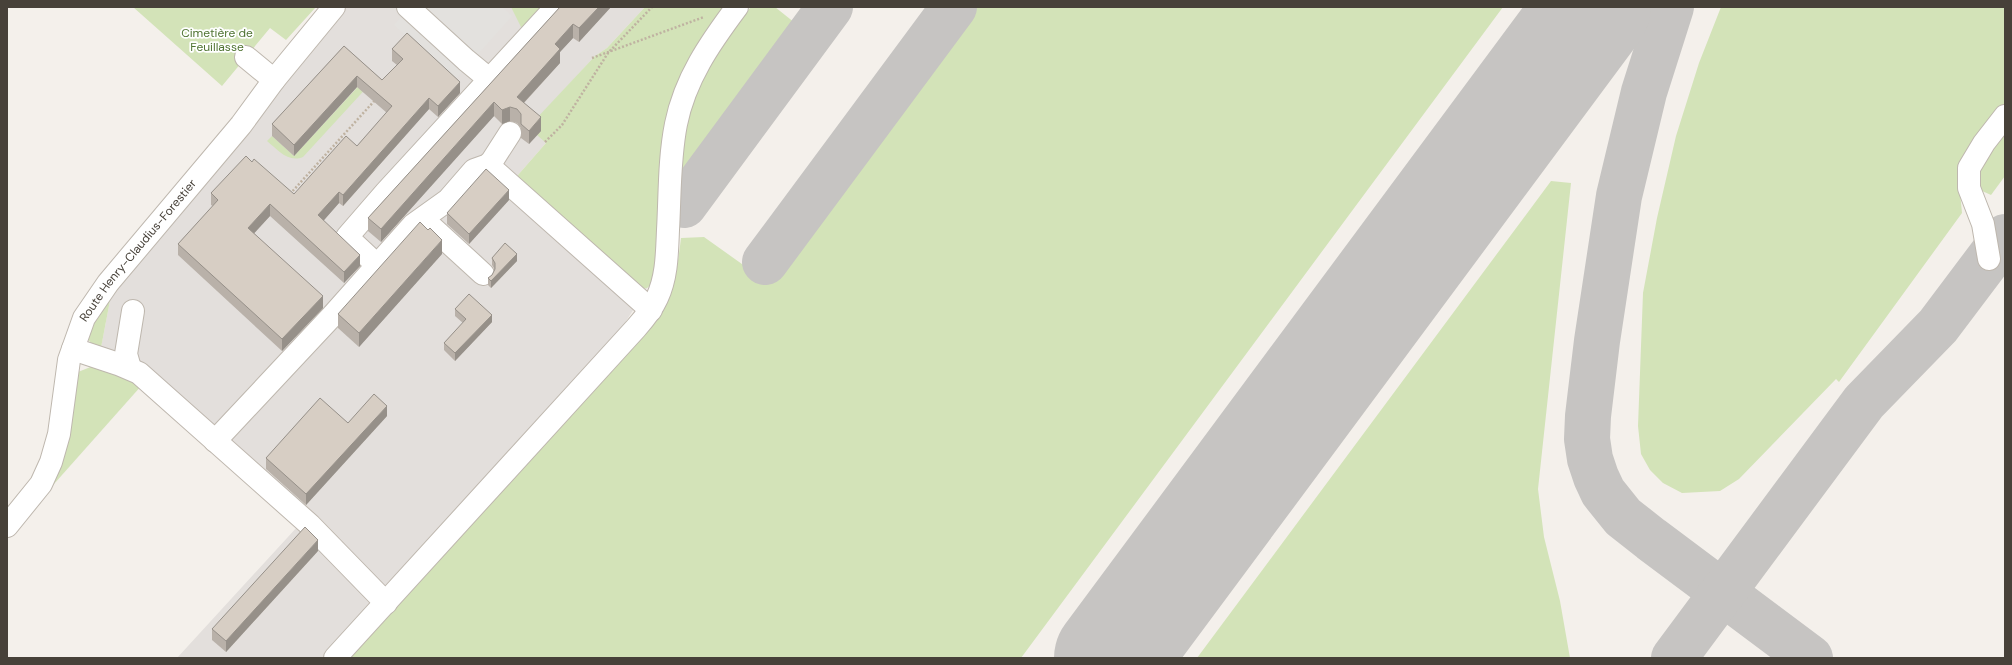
<svg xmlns="http://www.w3.org/2000/svg" width="2012" height="665" font-family="'DM Sans',sans-serif">
  <style>
    .industrial { fill: #e3dfdc }
    .green { fill: #d3e3b8 }
    .parking { fill: #e3e1de }
    .lines { fill: none; stroke-linecap: round; stroke-linejoin: round }
    .taxiway { stroke: #c6c4c2; stroke-width: 46 }
    .runway { stroke: #c6c4c2; stroke-width: 114 }
    .minor-casing { stroke: #beb7ae; stroke-width: 24 }
    .path { stroke: #bfb2a1; stroke-width: 2.5; stroke-dasharray: 2 2; stroke-linecap: butt }
    .minor { stroke: #fff; stroke-width: 22 }
    .wall { fill: #b9b1a9 }
    .shaded-wall { fill: #969089 }
    .building { fill: #d7cec4; stroke: #969089 }
    .labels { text-anchor: middle; dominant-baseline: central; stroke-width: 3.5; stroke-linejoin: round; paint-order: stroke }
    .park-label { font-size: 12px; fill: #4f7332; stroke: #fff }
    .street-label { font-size: 12px; fill: #474139; stroke: #fff }
  </style>
  <rect width="100%" height="100%" fill="#f4f0eb"/>
  <polygon class="industrial" points="347,7 645,7 607,48 595,56 536,120 546,143 518,175 640,289 647,288 623,326 322,658 177,658 298,526 100,353 112,290"/>
  <g class="green">
    <polygon points="133,7 316,7 286,40 270,28 222,86"/>
    <polygon points="511,7 542,7 522,29"/>
    <polygon points="645,7 727,7 699,48 653,283 647,288 640,289 518,180 518,175 546,143 537,135 540,131 535,120 595,56 607,48"/>
    <path d="M751 7H775L800 27 785 48 791 55 681 200C682 166 683 133 693 100 702 68 730 32 751 7Z"/>
    <path d="M966 7H1503L1021 658H348L654 323C674 297 677 270 681 238L704 237 763 279Z"/>
    <polygon points="1721,7 2005,7 2005,104 1982,134 1960,192 1962,213 1839,382 1836,379 1739,479 1720,491 1682,493 1663,483 1650,470 1641,454 1638,426 1643,293 1657,218 1676,136 1699,63"/>
    <path d="M366 78 371 83 303 157C288 163 278 150 267 141L272 136 294 156Z"/>
    <polygon points="2005,126 2005,176 1991,195 1980,190 1977,172"/>
    <polygon points="1551,181 1571,183 1538,489 1544,537 1560,601 1570,658 1197,658"/>
    <polygon points="112,290 100,353 85,336"/>
    <polygon points="98,364 142,385 46,493 78,372"/>
  </g>
  <polygon class="parking" points="396,7 502,7 512,16 455,80 394,25 404,14"/>
  <g class="lines">
    <g class="taxiway">
      <polyline points="1671,7 1644,92 1619,196 1597,341 1588,416 1587,439 1590,459 1596,477 1603,492 1623,517 1651,539 1810,658"/>
      <polyline points="1570,40 1573,7"/>
      <polyline points="684,205 830,7"/>
      <polyline points="765,262 954,7"/>
      <polyline points="1674,658 1864,402 1938,326 2005,237"/>
    </g>
    <polyline class="runway" points="1111,658 1594,7"/>
    <defs>
      <g id="minor">
        <polyline points="408,7 466,60 489,79"/>
        <polyline points="246,57 274,80"/>
        <polyline points="488,165 651,310"/>
        <polyline points="423,219 483,274"/>
        <polyline points="1989,259 1983,224 1969,188 1969,168 1984,143 2005,116"/>
        <polyline points="377,265 347,237 386,192 556,7"/>
        <polyline points="73,349 118,364 139,373 310,525 386,603"/>
        <polyline points="130,368 126,354 133,311"/>
        <polyline points="215,441 333,315 413,225 448,200 474,170 488,165 492,161 510,133"/>
        <path id="s1" d="M7 526 41 484 51 462 59 434 69 360 84 318 108 283 241 125 274 80 334 7"/>
        <path d="M335 658 636 328C644 319 652 309 657 298 667 277 667 253 668 230 670 195 669 159 676 124 685 79 710 43 737 7"/>
      </g>
    </defs>
    <use href="#minor" class="minor-casing"/>
    <g class="path">
      <polyline points="592,58 704,17"/>
      <polyline points="545,142 562,125 608,53 652,7"/>
      <polyline points="290,194 376,99"/>
    </g>
    <use href="#minor" class="minor"/>
  </g>
  <g class="wall">
    <polygon points="560,7 611,7 579,42 573,38 560,52 560,63 524,103 541,131 529,144 521,138 521,128 517,123 510,121 502,124 494,116 381,242 368,231 368,218"/>
    <polygon points="344,46 382,80 397,65 392,61 392,49 460,93 438,117 429,109 343,206 339,203 323,221 360,266 344,283 270,216 254,233 323,308 282,351 178,255 178,244 213,206 211,205 211,193 252,162 294,194 357,146 387,113 357,87 294,156 272,136 272,124"/>
    <polygon points="509,200 469,244 447,224 447,213"/>
    <polygon points="442,254 359,347 338,328 338,314"/>
    <polygon points="492,258 517,261 491,288 488,285 488,278 492,275 495,270 492,265"/>
    <polygon points="455,309 492,322 455,361 444,350 444,343 463,323 455,316"/>
    <polygon points="387,416 306,505 266,469 266,458 348,423"/>
    <polygon points="318,551 226,652 212,640 212,629"/>
  </g>
  <g class="shaded-wall">
    <polygon points="599,7 611,7 579,42 579,28"/>
    <polygon points="573,24 573,38 560,52 560,63 517,110 517,97 555,44"/>
    <polygon points="357,76 357,87 294,156 294,145"/>
    <polygon points="460,82 460,93 438,117 438,106"/>
    <polygon points="429,98 429,109 343,206 343,195"/>
    <polygon points="494,102 494,116 381,242 381,229"/>
    <polygon points="510,107 510,121 502,124 502,110"/>
    <polygon points="541,117 541,131 529,144 529,131"/>
    <polygon points="509,190 509,200 469,244 469,234"/>
    <polygon points="339,192 339,203 318,227 318,215"/>
    <polygon points="270,204 270,216 248,240 248,228"/>
    <polygon points="442,240 442,254 359,347 359,333"/>
    <polygon points="517,254 517,261 491,288 491,281"/>
    <polygon points="360,255 360,266 344,283 344,272"/>
    <polygon points="323,296 323,308 282,351 282,339"/>
    <polygon points="492,315 492,322 455,361 455,353"/>
    <polygon points="387,406 387,416 306,505 306,494"/>
    <polygon points="318,540 318,551 226,652 226,641"/>
  </g>
  <g class="building">
    <polygon points="560,7 599,7 579,28 573,24 555,44 560,49 517,97 541,117 529,131 521,124 521,114 517,109 510,107 502,110 494,102 381,229 368,218"/>
    <polygon points="407,33 460,82 438,106 429,98 343,195 339,192 318,215 360,255 344,272 270,204 248,228 323,296 282,339 178,244 218,200 211,193 246,156 252,162 254,159 294,194 346,136 357,146 392,106 357,76 294,145 272,124 344,46 382,80 403,59 392,49"/>
    <polygon points="486,169 509,190 469,234 447,213"/>
    <polygon points="420,222 428,230 430,228 442,240 359,333 338,314"/>
    <polygon points="505,243 517,254 491,281 488,278 492,275 495,269 495,263 492,258"/>
    <polygon points="469,294 492,315 455,353 444,343 466,319 455,309"/>
    <polygon points="374,394 387,406 306,494 266,458 320,398 348,423"/>
    <polygon points="305,527 318,540 226,641 212,629"/>
  </g>
  <g class="labels">
    <g class="park-label">
      <text x="217" y="33">Cimetière de<tspan x="217" dy="14">Feuillasse</tspan></text>
    </g>
    <g class="street-label">
      <text stroke="none"><textPath href="#s1" startOffset="313">Route Henry-Claudius-Forestier</textPath></text>
    </g>
  </g>
  <rect width="2012" height="665" fill="none" stroke="#474139" stroke-width="16"/>
</svg>
